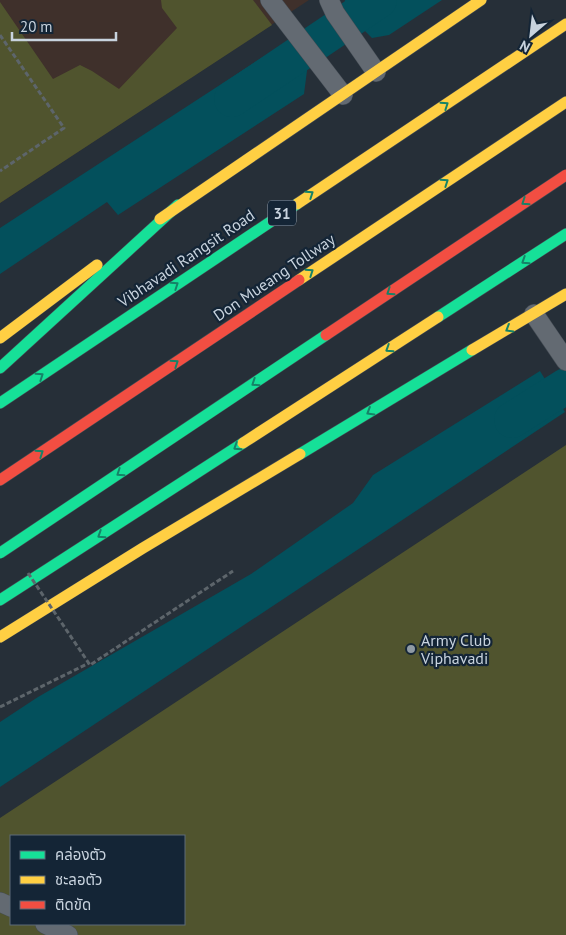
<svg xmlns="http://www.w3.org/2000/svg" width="566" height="935" font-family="'PT Sans','Noto Sans Thai',sans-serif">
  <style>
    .commercial { fill: #3f302b }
    .green { fill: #50542e; fill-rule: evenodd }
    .water { fill: #03505c }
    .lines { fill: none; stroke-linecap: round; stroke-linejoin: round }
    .canal { stroke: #03505c; stroke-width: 36 }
    .lane-casing { stroke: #444c54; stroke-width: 20 }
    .fast-casing { stroke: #444c54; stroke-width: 12 }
    .slow-casing { stroke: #444c54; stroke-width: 12 }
    .jam-casing { stroke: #444c54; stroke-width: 12 }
    .path { stroke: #5d656b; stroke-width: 3; stroke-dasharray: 5 2.5; stroke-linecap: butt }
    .lane { stroke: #636a72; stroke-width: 19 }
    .fast { stroke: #16e098; stroke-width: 11 }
    .slow { stroke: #ffcf43; stroke-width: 11 }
    .jam { stroke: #f24e42; stroke-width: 11 }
    .fast-bridge-casing { stroke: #444c54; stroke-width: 12; stroke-linecap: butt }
    .jam-bridge-casing { stroke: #444c54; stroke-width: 12; stroke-linecap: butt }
    .path-bridge { stroke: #5d656b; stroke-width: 3; stroke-dasharray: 5 2.5; stroke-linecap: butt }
    .fast-bridge { stroke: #16e098; stroke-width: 11 }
    .jam-bridge { stroke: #f24e42; stroke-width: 11 }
    .oneway { stroke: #158267 }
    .poi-dot { fill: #8f9aa4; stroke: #142536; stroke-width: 2 }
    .labels { text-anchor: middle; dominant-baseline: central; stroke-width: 4.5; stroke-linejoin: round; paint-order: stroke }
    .shield { fill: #142536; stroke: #929fac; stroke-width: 1 }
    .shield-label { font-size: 15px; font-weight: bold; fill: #c8d3de }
    .street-label { font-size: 16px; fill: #c8d3de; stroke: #142536 }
    .poi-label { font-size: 16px; fill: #c8d3de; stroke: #142536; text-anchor: start }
  </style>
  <rect width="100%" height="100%" fill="#262f38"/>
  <polygon class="commercial" points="0,0 309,0 0,203"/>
  <g class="green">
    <polygon points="161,0 253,0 272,25 0,203 0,2 53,79 80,65 92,71 119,89 177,28 162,8"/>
    <path d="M566 445V935H0V818ZM11 836H184V924H11Z"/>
  </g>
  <g class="water">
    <polygon points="345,0 442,0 389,35 372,38 344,10"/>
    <polygon points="263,57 277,75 308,63 304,94 118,215 107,202 0,274 0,228"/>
    <polygon points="540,371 565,412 0,787 0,722 38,697 251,574 353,503 373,475"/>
  </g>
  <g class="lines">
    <g class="canal">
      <polyline points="232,99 379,0"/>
      <polyline points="512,420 566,386"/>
    </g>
    <defs>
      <g id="lane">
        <polyline points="270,0 343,95"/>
        <polyline points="329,0 335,13 376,72"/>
        <polyline points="534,314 566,361"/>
        <polyline points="0,902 11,907"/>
        <polyline points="45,924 68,935"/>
      </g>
      <g id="fast">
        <polyline points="438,317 566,234"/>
        <polyline points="0,368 178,205"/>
        <polyline points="0,403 297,204"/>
        <polyline points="300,454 472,350"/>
        <polyline points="0,600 243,443"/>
      </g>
      <g id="slow">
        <polyline points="297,204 566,24"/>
        <polyline points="160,219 481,0"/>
        <polyline points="299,280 566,102"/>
        <polyline points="0,338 97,265"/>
        <polyline points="472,350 566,294"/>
        <polyline points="243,443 438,317"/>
        <polyline points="0,637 143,548 300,454"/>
      </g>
      <polyline id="jam" points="0,480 299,280"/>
    </defs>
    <use href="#lane" class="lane-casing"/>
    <use href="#fast" class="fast-casing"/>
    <use href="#slow" class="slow-casing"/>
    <use href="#jam" class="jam-casing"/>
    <g class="path">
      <polyline points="0,35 64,128 0,171"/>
      <polyline points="0,707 89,663"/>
    </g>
    <use href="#lane" class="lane"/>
    <use href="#fast" class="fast"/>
    <use href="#slow" class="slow"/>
    <use href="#jam" class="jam"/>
    <defs>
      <polyline id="fast-bridge" points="0,553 326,335"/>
      <polyline id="jam-bridge" points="326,335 566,175"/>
    </defs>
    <use href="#fast-bridge" class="fast-bridge-casing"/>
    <use href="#jam-bridge" class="jam-bridge-casing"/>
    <polyline class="path-bridge" points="28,573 90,665 233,571"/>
    <use href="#fast-bridge" class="fast-bridge"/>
    <use href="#jam-bridge" class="jam-bridge"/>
  </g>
  <defs><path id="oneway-chevron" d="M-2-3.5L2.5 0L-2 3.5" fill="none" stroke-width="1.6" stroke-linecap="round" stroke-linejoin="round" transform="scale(1.25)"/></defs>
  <g class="oneway">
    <use href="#oneway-chevron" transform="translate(445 105) rotate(-34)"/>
    <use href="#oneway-chevron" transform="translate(445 182) rotate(-34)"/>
    <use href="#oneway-chevron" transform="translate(310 194) rotate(-34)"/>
    <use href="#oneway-chevron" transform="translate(525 202) rotate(146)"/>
    <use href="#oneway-chevron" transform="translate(525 261) rotate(147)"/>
    <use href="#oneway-chevron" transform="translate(310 272) rotate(-34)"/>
    <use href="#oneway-chevron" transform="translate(175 285) rotate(-34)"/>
    <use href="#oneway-chevron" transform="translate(390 292) rotate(146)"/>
    <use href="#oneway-chevron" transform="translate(509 329) rotate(149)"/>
    <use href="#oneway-chevron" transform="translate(389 349) rotate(147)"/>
    <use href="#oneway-chevron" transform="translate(175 363) rotate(-34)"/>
    <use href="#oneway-chevron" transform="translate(40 376) rotate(-34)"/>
    <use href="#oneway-chevron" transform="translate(255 383) rotate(146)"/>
    <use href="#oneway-chevron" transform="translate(370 412) rotate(149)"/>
    <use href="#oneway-chevron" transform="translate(237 447) rotate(147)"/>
    <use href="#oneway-chevron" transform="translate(40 453) rotate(-34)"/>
    <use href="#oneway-chevron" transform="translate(120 473) rotate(146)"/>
    <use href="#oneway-chevron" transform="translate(101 535) rotate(147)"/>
  </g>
  <circle class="poi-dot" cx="411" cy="649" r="5"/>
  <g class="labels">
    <rect class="shield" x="268" y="200.5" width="28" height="25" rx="4"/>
    <g class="shield-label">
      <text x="282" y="213">31</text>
    </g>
    <g class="street-label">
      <text transform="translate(186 258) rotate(-34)">Vibhavadi Rangsit Road</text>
      <text transform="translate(274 277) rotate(-34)">Don Mueang Tollway</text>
    </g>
    <g class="poi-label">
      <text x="421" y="640">Army Club<tspan x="421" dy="18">Viphavadi</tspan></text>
    </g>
  </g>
  <rect x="10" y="835" width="175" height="90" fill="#142536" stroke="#5c6b79"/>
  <rect x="20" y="851" width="25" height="8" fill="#16e098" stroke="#5c6b79"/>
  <text x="55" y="860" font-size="15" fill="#c8d3de">คล่องตัว</text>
  <rect x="20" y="876" width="25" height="8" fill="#ffcf43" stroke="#5c6b79"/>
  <text x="55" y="885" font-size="15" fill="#c8d3de">ชะลอตัว</text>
  <rect x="20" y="901" width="25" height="8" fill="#f24e42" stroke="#5c6b79"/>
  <text x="55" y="910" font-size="15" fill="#c8d3de">ติดขัด</text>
  <g transform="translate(531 35) rotate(208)" stroke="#142536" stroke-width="4" paint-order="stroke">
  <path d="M0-4L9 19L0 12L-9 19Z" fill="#c8d3de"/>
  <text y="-8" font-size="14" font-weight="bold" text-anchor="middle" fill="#c8d3de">N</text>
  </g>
  <path d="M12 32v8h104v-8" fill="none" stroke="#c8d3de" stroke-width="2.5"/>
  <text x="20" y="32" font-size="15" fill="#c8d3de" stroke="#142536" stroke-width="4" paint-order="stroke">20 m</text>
</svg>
